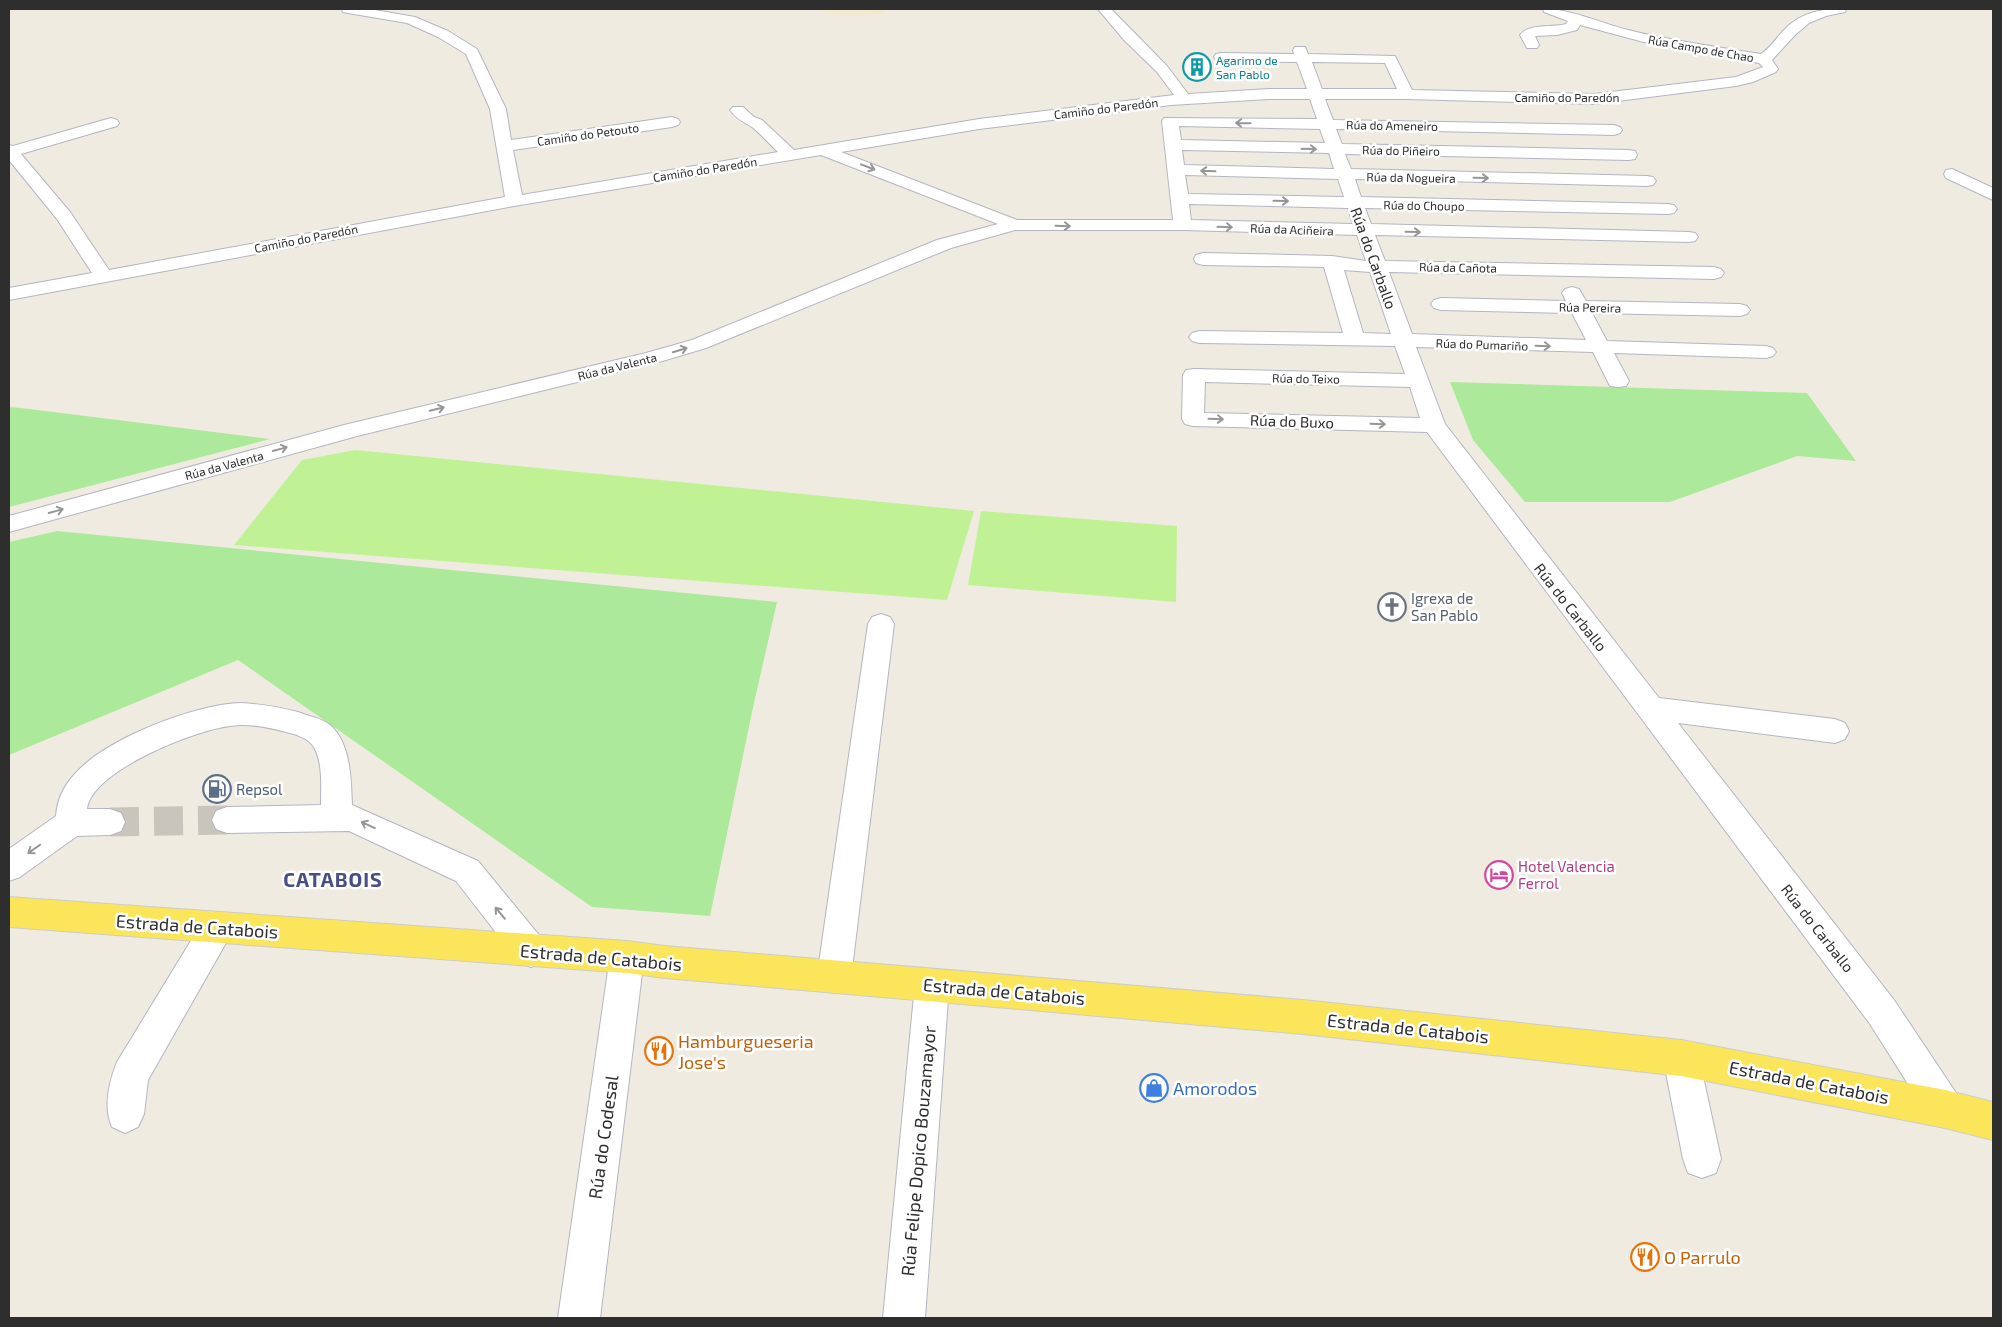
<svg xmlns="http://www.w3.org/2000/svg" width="2002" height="1327" font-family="'Exo 2',sans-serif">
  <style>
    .education { fill: #f2eacf }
    .green { fill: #ade99a }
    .pitch { fill: #c1f195 }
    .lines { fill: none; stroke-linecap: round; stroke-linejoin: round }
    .minor-tunnel { stroke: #c9c5bc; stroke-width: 29; stroke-dasharray: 29 15; stroke-linecap: butt }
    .minor-casing { stroke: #b4b5c2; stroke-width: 2 }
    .major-casing { stroke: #cdcdcd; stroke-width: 2 }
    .minor { fill: #fff; fill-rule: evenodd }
    .major { fill: #fbe55a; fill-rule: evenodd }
    .oneway { stroke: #969696 }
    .labels { text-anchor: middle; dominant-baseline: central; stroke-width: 5; stroke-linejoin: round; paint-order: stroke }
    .far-street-label { font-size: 12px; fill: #2e2e2e; stroke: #fff }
    .far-culture-label { font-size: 12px; fill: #0d838f; stroke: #fff; text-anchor: start }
    .street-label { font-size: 15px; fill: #2e2e2e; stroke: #fff }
    .worship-label { font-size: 15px; fill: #5b616d; stroke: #fff; text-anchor: start }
    .service-label { font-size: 15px; fill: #4e5e75; stroke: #fff; text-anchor: start }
    .hotel-label { font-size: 15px; fill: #b23c85; stroke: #fff; text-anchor: start }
    .near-street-label { font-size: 18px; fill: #2e2e2e; stroke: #fff }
    .near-food-label { font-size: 18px; fill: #c56008; stroke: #fff; text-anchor: start }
    .near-shop-label { font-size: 18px; fill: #366cbe; stroke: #fff; text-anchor: start }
    .district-label { font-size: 20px; font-weight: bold; letter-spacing: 1px; fill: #4a4f83; stroke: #fff }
  </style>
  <rect width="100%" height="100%" fill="#f0ebe0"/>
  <polygon class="education" points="816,9 887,9 882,14 840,16"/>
  <g class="green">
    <polygon points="1450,382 1807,393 1856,461 1797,456 1670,502 1525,502 1473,440"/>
    <polygon points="9,407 21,408 270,439 9,507"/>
    <polygon points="57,531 777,602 752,712 710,916 592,907 238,660 9,755 9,542"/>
  </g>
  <g class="pitch">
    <polygon points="355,450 974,511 947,600 234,545 302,460"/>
    <polygon points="981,511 1177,526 1176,602 968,585"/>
  </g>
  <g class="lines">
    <polyline class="minor-tunnel" points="110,822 227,820"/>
    <defs>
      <g id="minor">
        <path d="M342 9H369L415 17 448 31 477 49 506 109 511 140 672 117 678 119 680 122 678 125 672 127 513 150 522 195 778 152C769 144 761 134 752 127 744 122 736 119 730 110L733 107H743L754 117 762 120 794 150 979 119 1174 95 1157 72 1124 40 1098 9H1111L1167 66 1188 94 1269 89H1307L1297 62 1221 61 1216 60 1214 57 1216 54 1221 53 1294 54 1293 50 1295 47H1305L1308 54 1395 56 1412 90 1594 94 1736 77 1763 67 1759 63 1655 45 1580 25 1577 30 1557 35 1535 36 1539 45 1537 48H1527L1520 35C1529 23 1553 28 1566 24L1568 21 1544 12 1543 9C1572 9 1600 23 1628 30 1672 41 1717 47 1761 54 1771 47 1777 37 1785 29 1803 11 1823 9 1846 9L1845 12 1826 16 1809 23 1795 35 1772 60 1778 69 1776 72 1753 82 1736 86 1594 104 1407 99H1325L1333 120 1614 125 1620 127 1622 130 1620 133 1614 135 1336 129 1342 144 1629 150 1635 151 1637 155 1635 159 1629 160 1345 154 1351 169 1647 176 1653 177 1656 181 1653 185 1647 186 1355 179 1361 197 1668 204 1674 205 1677 209 1674 213 1668 214 1365 208 1371 224 1689 232 1695 233 1698 237 1695 241 1689 242 1375 235 1385 261 1714 267 1721 269 1724 273 1721 277 1714 279 1389 272 1412 334 1586 340 1572 313 1441 310 1434 308 1431 304 1434 300 1441 298 1566 301 1562 293 1565 289 1572 287 1579 289 1586 301 1740 304 1747 306 1750 310 1747 314 1740 316 1592 313 1607 341 1766 346 1773 348 1776 352 1773 356 1766 358 1614 353 1629 381 1626 386 1618 387 1610 386 1593 352 1416 347 1445 424 1659 698 1835 719 1845 723 1849 731 1845 739 1835 743 1678 723 1894 1000 1958 1096 1964 1109 1958 1122 1945 1128 1932 1122 1870 1024 1427 432 1193 426 1185 424 1182 419 1183 375 1186 370 1194 369 1405 374 1395 346 1199 343 1192 341 1189 337 1192 333 1199 331 1343 333 1324 267 1203 265 1196 263 1194 259 1196 255 1203 253 1332 256 1366 261 1357 235 1183 230H1015L951 248 706 348 659 362 357 436 9 532V516L344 425 646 353 692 340 937 240 998 224 821 155 514 206 9 300V288L92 273 57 219 9 160V145L13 146 111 118 117 120 119 123 117 126 21 154 70 212 109 270 505 197 490 109 466 54 438 37 407 23 348 13 343 12ZM1312 62 1385 63 1397 89H1322ZM1269 99H1310L1317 119 1164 118 1162 121 1173 220H1017L841 152 979 129 1171 105ZM1179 126 1320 129 1325 143 1181 140ZM1182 150 1329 153 1334 169 1184 165ZM1185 175 1338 179 1344 197 1188 194ZM1189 204 1348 208 1353 224 1191 220ZM1344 270 1370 272 1391 334 1363 333ZM1205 382 1410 387 1420 418 1204 413Z"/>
        <polygon points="1952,169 1993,188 1993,200 1946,178 1944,174 1946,170"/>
        <polygon points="881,614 890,617 894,624 851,977 846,988 834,993 822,988 817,977 868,624 872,617"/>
        <path d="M241 703C260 704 279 707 298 712 308 716 321 718 330 725 351 743 351 780 352 805L478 861 543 940 548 951 543 962 531 967 519 962 456 881 349 831 227 833 216 829 212 820 216 811 227 807 321 805C321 788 323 765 315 749 309 737 294 734 282 731 266 727 247 723 230 726 195 730 91 771 87 809H110L121 813 125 822 121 831 110 835 77 836 20 877 9 881V849L56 816C57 801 63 787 74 775 104 739 195 704 241 703Z"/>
        <path d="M218 912 230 916 235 927 148 1080 144 1114 138 1127 125 1133 112 1127C103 1107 109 1082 117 1062L206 916Z"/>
        <polygon points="627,941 639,946 644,957 600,1318 558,1318 610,957 615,946"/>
        <polygon points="932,969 944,973 949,985 925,1318 883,1318 915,985 920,973"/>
        <polygon points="1681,1040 1694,1045 1699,1058 1721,1159 1716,1173 1702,1178 1688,1173 1683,1159 1663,1058 1668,1045"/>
      </g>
      <polygon id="major" points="9,897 627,941 665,946 1303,1000 1681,1040 1945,1090 1993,1102 1993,1140 1945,1128 1681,1076 1303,1034 665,978 627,973 9,927"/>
    </defs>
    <use href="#minor" class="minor-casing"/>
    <use href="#major" class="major-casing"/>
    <use href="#minor" class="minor"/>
    <use href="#major" class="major"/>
  </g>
  <defs><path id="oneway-shaft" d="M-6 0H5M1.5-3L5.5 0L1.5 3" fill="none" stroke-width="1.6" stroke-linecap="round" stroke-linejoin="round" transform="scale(1.25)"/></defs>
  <g class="oneway">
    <use href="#oneway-shaft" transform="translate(1243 123) rotate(-179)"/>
    <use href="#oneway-shaft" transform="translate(1309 149) rotate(1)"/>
    <use href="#oneway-shaft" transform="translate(868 167) rotate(21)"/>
    <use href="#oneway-shaft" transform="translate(1208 171) rotate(-178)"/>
    <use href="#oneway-shaft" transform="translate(1481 178) rotate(1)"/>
    <use href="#oneway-shaft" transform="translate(1281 201) rotate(1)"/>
    <use href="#oneway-shaft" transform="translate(1063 226) rotate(2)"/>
    <use href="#oneway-shaft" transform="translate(1225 227) rotate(2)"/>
    <use href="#oneway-shaft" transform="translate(1413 232) rotate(1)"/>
    <use href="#oneway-shaft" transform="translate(1543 346) rotate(2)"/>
    <use href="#oneway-shaft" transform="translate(680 350) rotate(-17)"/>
    <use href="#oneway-shaft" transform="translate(437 409) rotate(-13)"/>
    <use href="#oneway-shaft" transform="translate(1216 419) rotate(2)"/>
    <use href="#oneway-shaft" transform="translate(1378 424) rotate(2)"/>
    <use href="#oneway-shaft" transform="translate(280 449) rotate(-15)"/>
    <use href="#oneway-shaft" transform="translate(56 511) rotate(-15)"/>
    <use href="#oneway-shaft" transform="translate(368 825) rotate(-155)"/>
    <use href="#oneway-shaft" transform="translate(34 849) rotate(145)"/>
    <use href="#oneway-shaft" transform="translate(500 913) rotate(-130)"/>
  </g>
  <defs>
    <symbol id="building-ring" viewBox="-11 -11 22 22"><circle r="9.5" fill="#fff" stroke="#0f9aa8" stroke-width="1.5"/><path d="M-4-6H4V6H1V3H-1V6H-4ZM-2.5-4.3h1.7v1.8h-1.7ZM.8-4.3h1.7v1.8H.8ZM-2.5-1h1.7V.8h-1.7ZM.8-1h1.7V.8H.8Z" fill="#0f9aa8"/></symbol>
    <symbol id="church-ring" viewBox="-11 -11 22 22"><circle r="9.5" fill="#fff" stroke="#6b7280" stroke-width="1.5"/><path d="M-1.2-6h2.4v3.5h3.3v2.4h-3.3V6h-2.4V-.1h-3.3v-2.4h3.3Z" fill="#6b7280"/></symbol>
    <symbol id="fuel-ring" viewBox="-11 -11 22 22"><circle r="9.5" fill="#fff" stroke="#5c6f8a" stroke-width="1.5"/><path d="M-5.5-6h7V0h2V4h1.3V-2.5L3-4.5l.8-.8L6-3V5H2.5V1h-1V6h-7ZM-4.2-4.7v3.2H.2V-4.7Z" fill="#5c6f8a"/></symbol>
    <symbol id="hotel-ring" viewBox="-11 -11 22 22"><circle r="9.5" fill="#fff" stroke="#d1479c" stroke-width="1.5"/><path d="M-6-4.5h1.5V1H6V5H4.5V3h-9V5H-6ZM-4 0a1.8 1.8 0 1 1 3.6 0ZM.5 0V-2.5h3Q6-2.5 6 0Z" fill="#d1479c"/></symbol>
    <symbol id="restaurant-ring" viewBox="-11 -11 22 22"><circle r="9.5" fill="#fff" stroke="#e8710a" stroke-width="1.5"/><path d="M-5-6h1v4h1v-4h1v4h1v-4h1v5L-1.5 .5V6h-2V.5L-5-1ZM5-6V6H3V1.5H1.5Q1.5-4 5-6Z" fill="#e8710a"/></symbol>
    <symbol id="shop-ring" viewBox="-11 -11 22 22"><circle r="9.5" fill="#fff" stroke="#3f7fe0" stroke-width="1.5"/><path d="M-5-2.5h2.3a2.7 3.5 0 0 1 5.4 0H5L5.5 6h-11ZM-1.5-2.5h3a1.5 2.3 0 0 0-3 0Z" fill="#3f7fe0"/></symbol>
  </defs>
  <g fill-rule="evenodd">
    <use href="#building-ring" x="1181" y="51" width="32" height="32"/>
    <use href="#church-ring" x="1376" y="591" width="32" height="32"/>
    <use href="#fuel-ring" x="201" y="773" width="32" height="32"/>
    <use href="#hotel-ring" x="1483" y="859" width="32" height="32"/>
    <use href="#restaurant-ring" x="643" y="1035" width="32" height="32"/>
    <use href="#shop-ring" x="1138" y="1072" width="32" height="32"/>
    <use href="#restaurant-ring" x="1629" y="1241" width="32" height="32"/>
  </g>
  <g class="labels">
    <g class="far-street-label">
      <text transform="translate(1701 48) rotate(10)">Rúa Campo de Chao</text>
      <text x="1567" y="97">Camiño do Paredón</text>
      <text transform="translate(1106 108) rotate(-7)">Camiño do Paredón</text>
      <text transform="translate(1392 125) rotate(1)">Rúa do Ameneiro</text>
      <text transform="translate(588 134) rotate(-8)">Camiño do Petouto</text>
      <text transform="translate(1401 150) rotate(1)">Rúa do Piñeiro</text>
      <text transform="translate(705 169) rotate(-9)">Camiño do Paredón</text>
      <text transform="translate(1411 177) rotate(1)">Rúa da Nogueira</text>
      <text transform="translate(1424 205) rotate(1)">Rúa do Choupo</text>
      <text transform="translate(1292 229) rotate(2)">Rúa da Aciñeira</text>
      <text transform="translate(306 238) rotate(-11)">Camiño do Paredón</text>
      <text transform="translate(1458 267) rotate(1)">Rúa da Cañota</text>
      <text transform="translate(1590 307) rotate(1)">Rúa Pereira</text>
      <text transform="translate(1482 344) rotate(2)">Rúa do Pumariño</text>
      <text transform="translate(617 366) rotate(-14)">Rúa da Valenta</text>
      <text transform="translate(1306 378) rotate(1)">Rúa do Teixo</text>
      <text transform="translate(224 465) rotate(-15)">Rúa da Valenta</text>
    </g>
    <g class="far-culture-label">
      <text x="1216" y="60">Agarimo de<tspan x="1216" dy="14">San Pablo</tspan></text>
    </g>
    <g class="street-label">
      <text transform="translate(1374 258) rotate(70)">Rúa do Carballo</text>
      <text transform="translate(1292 421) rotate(2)">Rúa do Buxo</text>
      <text transform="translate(1571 607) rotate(52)">Rúa do Carballo</text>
      <text transform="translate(1818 928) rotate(52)">Rúa do Carballo</text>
    </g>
    <g class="worship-label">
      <text x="1411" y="598">Igrexa de<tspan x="1411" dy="17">San Pablo</tspan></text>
    </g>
    <g class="service-label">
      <text x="236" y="789">Repsol</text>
    </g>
    <g class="hotel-label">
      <text x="1518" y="866">Hotel Valencia<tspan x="1518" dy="17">Ferrol</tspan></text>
    </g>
    <g class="near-street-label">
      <text transform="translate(197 926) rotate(4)">Estrada de Catabois</text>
      <text transform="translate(601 957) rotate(5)">Estrada de Catabois</text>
      <text transform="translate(1004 991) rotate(5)">Estrada de Catabois</text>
      <text transform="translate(1408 1028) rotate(6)">Estrada de Catabois</text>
      <text transform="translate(1809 1082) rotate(11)">Estrada de Catabois</text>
      <text transform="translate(603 1137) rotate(-82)">Rúa do Codesal</text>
      <text transform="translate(918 1151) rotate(-85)">Rúa Felipe Dopico Bouzamayor</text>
    </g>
    <g class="near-food-label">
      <text x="678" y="1041">Hamburgueseria<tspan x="678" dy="21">Jose's</tspan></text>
      <text x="1664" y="1257">O Parrulo</text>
    </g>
    <g class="near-shop-label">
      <text x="1173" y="1088">Amorodos</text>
    </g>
    <g class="district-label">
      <text x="333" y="879">CATABOIS</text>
    </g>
  </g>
  <rect width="2002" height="1327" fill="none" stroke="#2e2e2e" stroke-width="20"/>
</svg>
